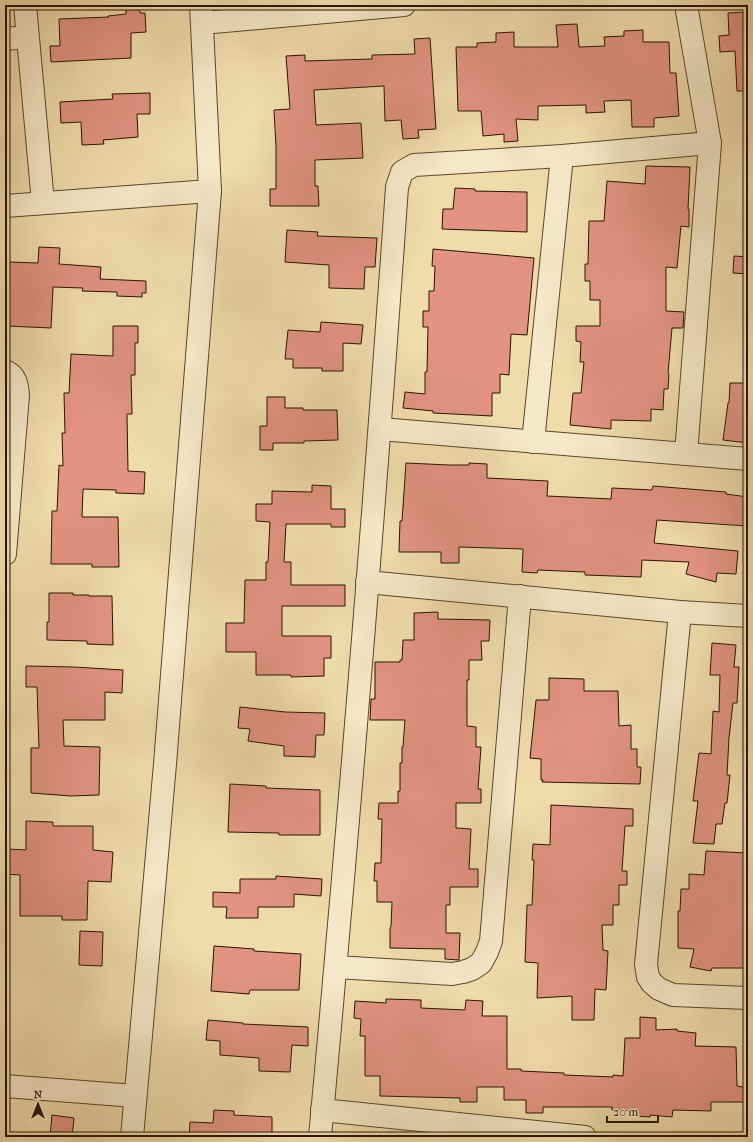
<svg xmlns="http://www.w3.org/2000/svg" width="753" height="1142" font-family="'IM FELL French Canon',serif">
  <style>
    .building { fill: #e29383; stroke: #271400 }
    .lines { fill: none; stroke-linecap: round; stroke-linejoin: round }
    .minor-casing { stroke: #59462b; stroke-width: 24 }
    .minor { stroke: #f5e8c8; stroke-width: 22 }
  </style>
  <rect width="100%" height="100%" fill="#f0dcab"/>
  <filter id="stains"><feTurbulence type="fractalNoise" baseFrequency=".005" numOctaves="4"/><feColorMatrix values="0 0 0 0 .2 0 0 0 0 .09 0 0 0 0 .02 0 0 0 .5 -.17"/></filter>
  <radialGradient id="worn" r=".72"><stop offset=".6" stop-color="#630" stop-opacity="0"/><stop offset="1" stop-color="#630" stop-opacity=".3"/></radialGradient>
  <g class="building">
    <polygon points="126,5 139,5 140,13 145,13 146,32 131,33 131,58 51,62 50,46 60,46 59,19 109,17 108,16 126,14"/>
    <polygon points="748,12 748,91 737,91 735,51 720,52 719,36 729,35 728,13"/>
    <polygon points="577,24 579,47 605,46 604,37 624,36 624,31 643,30 643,42 669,42 670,73 676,73 679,116 654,118 654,127 632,127 631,100 604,101 605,112 586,113 586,105 538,106 538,120 516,119 518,141 504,142 504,134 483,136 481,111 458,111 456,47 477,47 477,43 496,42 496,33 514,32 514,47 558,47 556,25"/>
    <polygon points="430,38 436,129 418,130 419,138 403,139 401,120 385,121 384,86 314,90 316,125 361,123 363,158 315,160 315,186 318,186 319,206 270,206 270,189 276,189 276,146 274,110 290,109 286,56 305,55 305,61 372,59 372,55 415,54 414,39"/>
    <polygon points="150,93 150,114 137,114 138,137 103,140 104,144 82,145 81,122 61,123 60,102 113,99 112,94"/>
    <polygon points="646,166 690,167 688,209 689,209 689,227 681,226 677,268 666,267 666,311 684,312 683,328 672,328 668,373 669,374 668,389 664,389 663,410 651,409 651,421 611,420 611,429 570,425 573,393 581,393 584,362 580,362 581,342 576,341 576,326 600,326 600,300 590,300 590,281 585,281 585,264 588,264 589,221 604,221 607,181 645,184"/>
    <polygon points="455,188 475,189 475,191 527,192 527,232 442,229 443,209 453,209"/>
    <polygon points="287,230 318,232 317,236 377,238 375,267 365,267 364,289 329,288 329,265 285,262"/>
    <polygon points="39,247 60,248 59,264 101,267 100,279 146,281 146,293 142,293 142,297 117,296 117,292 82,291 83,288 53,287 51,328 7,326 5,302 7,302 9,262 38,263"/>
    <polygon points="433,249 534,258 527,335 511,334 509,375 500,374 500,393 492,393 492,416 433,413 433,411 403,408 405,392 425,394 425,372 427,372 428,327 423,327 423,311 429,311 429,291 434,291 435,266 432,266"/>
    <polygon points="734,256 748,257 748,274 733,273"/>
    <polygon points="321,322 363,325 361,344 343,343 343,371 322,371 322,368 293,368 293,359 285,359 288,330 320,332"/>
    <polygon points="113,326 138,326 138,343 135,343 135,375 131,375 132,414 127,414 128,471 145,472 144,494 116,493 116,490 83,489 82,517 118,517 119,567 92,567 92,564 51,564 52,511 57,511 59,465 63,466 62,433 65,433 64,393 69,393 71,354 113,356"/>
    <polygon points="730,383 748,383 748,443 723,440 728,403 729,403"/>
    <polygon points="267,397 285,397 285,408 303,408 303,410 337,410 338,440 304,441 304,443 273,443 273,450 260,450 260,426 267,426"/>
    <polygon points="406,463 449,465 469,465 469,463 487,464 487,478 548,481 547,496 611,499 612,488 652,490 653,486 726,492 726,494 748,497 747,526 657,520 654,543 738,551 736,574 717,573 716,582 686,574 689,562 642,560 641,577 585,575 585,572 538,570 537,573 522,572 523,549 459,547 459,563 441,563 441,552 399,552 400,521 402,521"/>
    <polygon points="312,485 331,486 331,509 345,509 345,527 331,527 331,524 286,524 284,562 291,562 291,585 345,585 345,606 282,606 282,636 331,636 331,658 324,658 324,676 291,677 291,675 256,675 256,652 226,652 226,623 244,623 245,580 266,580 266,562 268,562 270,522 256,521 256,504 272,504 272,491 312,492"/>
    <polygon points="49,593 73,593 73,595 89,595 89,596 112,596 113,645 87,644 87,641 47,640 47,622 49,622"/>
    <polygon points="438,612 438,619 490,620 489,641 481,641 482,660 469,660 469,680 467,680 467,726 476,727 476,747 481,747 478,789 481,789 481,803 456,803 456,828 471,829 469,869 478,869 478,887 450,887 450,905 446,905 446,933 460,933 459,960 445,959 445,949 390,948 390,928 391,927 392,902 377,902 377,881 374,881 375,863 381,863 382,819 378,819 379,803 398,803 398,791 400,791 400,763 402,763 402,747 403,747 405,720 370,720 371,699 375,699 375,662 400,662 400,660 402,660 403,640 414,640 414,613"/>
    <polygon points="712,643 736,645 734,667 739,667 737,703 733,703 729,738 727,775 730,775 727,803 725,803 722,824 716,824 714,844 693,843 698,801 693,801 699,753 711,754 713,711 719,712 720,675 710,675"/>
    <polygon points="26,666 74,667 123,670 122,693 105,692 105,720 63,720 64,746 100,747 99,795 71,796 31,793 31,748 39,748 37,687 26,687"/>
    <polygon points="549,678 584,679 584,691 618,691 619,726 631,725 631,749 637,749 637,767 641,767 640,784 542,782 543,780 541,780 541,759 530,758 536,700 549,700"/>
    <polygon points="240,707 285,712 325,713 324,735 316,735 315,757 284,756 284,746 248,741 250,729 238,728"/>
    <polygon points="230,784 266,786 266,788 320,790 320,835 279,835 279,833 228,832"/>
    <polygon points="551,805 633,809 633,826 625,826 622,871 627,871 627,885 619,885 619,905 613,905 613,925 602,925 603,950 608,951 606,990 595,989 594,1020 572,1020 572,996 537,998 538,963 525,962 527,905 532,905 534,860 532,860 533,844 550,845"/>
    <polygon points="26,821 53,822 53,826 93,826 93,850 113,852 111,882 88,881 87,920 62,920 62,916 20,916 20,875 5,874 7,849 26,850"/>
    <polygon points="706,851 748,853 748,968 712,968 711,971 690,967 694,949 678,948 678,911 680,911 681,889 689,889 689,874 704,875"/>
    <polygon points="276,876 322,879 321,896 294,894 294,907 258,907 258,918 226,918 227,907 213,907 213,892 240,893 240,879 276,879"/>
    <polygon points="80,931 103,932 102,966 79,965"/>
    <polygon points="214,946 254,949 254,951 301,954 299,990 250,990 249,994 211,991"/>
    <polygon points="386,999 421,1000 421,1008 465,1010 466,1000 483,1001 482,1016 507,1016 507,1069 521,1069 521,1071 564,1073 564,1075 613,1077 613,1075 623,1076 625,1038 640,1038 640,1017 656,1018 656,1030 677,1029 677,1031 696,1033 695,1046 736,1047 737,1086 748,1088 748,1102 711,1102 711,1111 673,1110 672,1117 650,1115 650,1117 635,1116 635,1111 612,1110 612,1107 543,1107 543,1113 526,1113 526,1100 504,1100 504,1087 477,1087 477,1102 460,1102 460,1098 380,1096 380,1076 365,1076 365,1036 360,1036 361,1019 354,1018 355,1001 386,1003"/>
    <polygon points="208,1020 243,1023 243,1024 308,1027 308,1046 292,1045 290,1072 259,1071 259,1058 220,1055 220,1041 206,1040"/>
    <polygon points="214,1110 234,1111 234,1115 272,1117 272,1137 189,1137 190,1122 213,1123"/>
    <polygon points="52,1115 74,1118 72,1137 50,1137"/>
  </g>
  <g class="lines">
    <defs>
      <g id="minor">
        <polyline points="25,5 43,203"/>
        <polyline points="686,5 710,143 686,454"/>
        <polyline points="202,23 404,5"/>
        <polyline points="5,39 27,37"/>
        <polyline points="5,206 210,191"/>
        <path d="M5 371C16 375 17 385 18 395L5 554"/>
        <polyline points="380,429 748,459"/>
        <polyline points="533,442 562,156"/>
        <polyline points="367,582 680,612 748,616"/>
        <polyline points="680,612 646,964 648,977 652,983 659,989 673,995 748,998"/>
        <polyline points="336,967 452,974 463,972 472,969 481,963 487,952 491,941 520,596"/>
        <polyline points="5,1086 135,1096"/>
        <polyline points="322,1110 585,1137"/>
        <polyline points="132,1137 165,764 210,191 201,5"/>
        <path d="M320 1137C349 821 375 504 397 187L402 172 414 165 562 156 710 143"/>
      </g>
    </defs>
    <use href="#minor" class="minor-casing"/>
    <use href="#minor" class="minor"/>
  </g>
  <rect width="753" height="1142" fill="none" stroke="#f0dcab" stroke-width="20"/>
  <rect x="6" y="6" width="741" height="1130" fill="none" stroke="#271400" stroke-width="2"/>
  <rect x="10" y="10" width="733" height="1122" fill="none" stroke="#271400"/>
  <g transform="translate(38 1104)" stroke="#f5e8c8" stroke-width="3" paint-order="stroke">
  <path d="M0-3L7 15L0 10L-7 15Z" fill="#271400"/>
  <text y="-6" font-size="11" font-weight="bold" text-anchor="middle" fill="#271400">N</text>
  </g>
  <path d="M607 1116v6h51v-6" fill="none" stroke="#271400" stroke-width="2"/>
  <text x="613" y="1116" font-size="12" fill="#271400" stroke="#f5e8c8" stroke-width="3" paint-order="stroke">20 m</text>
  <rect width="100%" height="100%" filter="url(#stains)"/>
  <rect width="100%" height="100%" fill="url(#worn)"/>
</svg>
